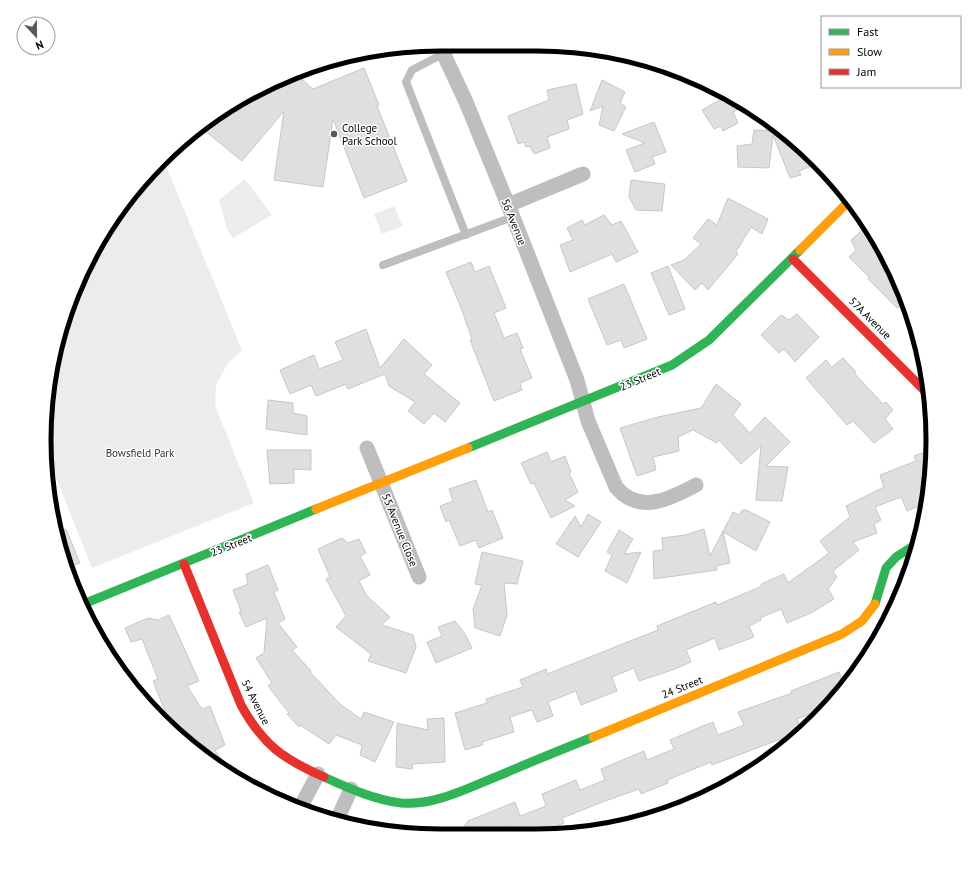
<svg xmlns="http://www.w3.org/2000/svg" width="977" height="880" font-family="'PT Sans',sans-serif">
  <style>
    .green { fill: #ececec }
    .building { fill: #dfdfdf; stroke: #c7c7c7 }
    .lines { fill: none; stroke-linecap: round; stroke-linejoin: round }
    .lane { stroke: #bebebe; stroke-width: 8 }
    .street { stroke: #bebebe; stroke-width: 15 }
    .fast { stroke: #30b455; stroke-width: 9 }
    .slow { stroke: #ff9f0a; stroke-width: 9 }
    .jam { stroke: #e5322d; stroke-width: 9 }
    .poi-dot { fill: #595959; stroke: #fff; stroke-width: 1.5 }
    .labels { text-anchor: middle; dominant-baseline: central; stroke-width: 3; stroke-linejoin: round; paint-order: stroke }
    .poi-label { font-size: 11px; fill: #000; stroke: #fff; text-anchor: start }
    .street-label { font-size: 11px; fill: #000; stroke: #fff }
    .park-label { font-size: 11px; fill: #333; stroke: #fff }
    .rim { fill: none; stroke: #000; stroke-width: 5 }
  </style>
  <rect width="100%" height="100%" fill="#fff"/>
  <g class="green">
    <polygon points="164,161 242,350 228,363 216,385 215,405 254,503 92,568 46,452 44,440 52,363 85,265 126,199"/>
    <polygon points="245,179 272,215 233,238 227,229 219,200"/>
    <polygon points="394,206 403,226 382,234 374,214"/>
  </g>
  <g class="building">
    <polygon points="364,68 379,105 377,106 407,181 364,198 333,119 323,187 274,180 284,111 242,161 204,130 216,115 265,85 296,74 313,89"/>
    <polygon points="602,80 625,92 620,103 626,107 614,131 599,125 603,106 590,111"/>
    <polygon points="576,84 583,114 567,120 569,129 547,137 550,148 534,154 530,146 526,147 524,142 518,144 508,116 549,100 547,90"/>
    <polygon points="730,94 746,105 733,112 738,123 723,131 721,126 714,129 702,110"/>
    <polygon points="654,122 666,152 652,157 655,164 635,172 626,150 645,143 622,134"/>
    <polygon points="754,130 782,131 798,142 812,157 808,158 812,166 799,171 801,175 790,178 773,135 769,168 738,167 737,146 752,144"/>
    <polygon points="631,180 665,184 662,211 636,210 629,197"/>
    <polygon points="728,198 768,219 762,234 751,227 736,252 738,254 708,290 702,283 695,290 671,265 684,260 701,244 693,238 708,219 717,225"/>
    <polygon points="604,215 612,225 621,221 638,252 616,262 612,254 570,272 560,245 573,240 567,228 582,220 585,225"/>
    <polygon points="866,227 871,231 892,265 906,301 897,308 868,279 869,277 849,257 856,250 851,240"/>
    <polygon points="471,262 475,272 489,266 506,308 494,313 504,338 517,333 523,348 520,349 532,378 520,383 522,390 494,401 470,340 472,339 461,308 446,272"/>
    <polygon points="668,266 685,309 669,315 651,273"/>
    <polygon points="624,284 647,339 624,348 621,340 607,345 588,299"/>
    <polygon points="797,314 819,337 795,362 784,349 779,353 761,335 781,315 789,320"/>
    <polygon points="366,329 380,368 404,339 432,365 424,374 460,403 445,422 434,413 424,424 408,411 415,402 389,386 385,374 348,389 346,384 316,396 311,385 290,394 280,370 314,355 319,369 343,360 335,342"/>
    <polygon points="843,358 856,372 854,373 883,404 886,402 893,410 885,419 893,429 874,443 853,421 847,425 806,378 826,360 832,367"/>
    <polygon points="716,384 741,404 733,415 750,433 765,417 790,442 766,466 788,467 782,501 756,500 761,446 741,464 719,440 717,443 693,430 678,437 679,451 653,457 656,470 637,476 620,428 658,417 701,408"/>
    <polygon points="268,400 293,403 293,413 307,416 307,435 266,429"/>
    <polygon points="267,450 311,450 311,470 294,469 294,483 270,484"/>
    <polygon points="931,450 930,492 927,503 907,511 901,497 875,507 881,520 874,524 877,533 853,542 859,550 833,571 837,577 828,589 834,599 811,613 787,623 781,609 760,618 761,620 749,626 754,637 719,650 715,638 686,650 691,662 675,669 639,681 634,668 612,677 617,691 581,705 576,691 548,702 553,716 537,722 532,710 510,717 514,732 482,742 483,745 465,750 455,713 487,703 486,699 523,687 520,680 546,669 547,674 658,630 657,626 716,602 717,605 762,586 761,584 784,574 788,583 829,553 820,541 850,517 846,506 884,487 880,475 916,461 914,456"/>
    <polygon points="547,452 551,462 565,456 571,472 569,473 578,492 565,500 575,506 551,518 534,483 531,484 521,463"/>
    <polygon points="476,480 488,512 492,510 503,538 479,548 476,540 460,546 449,520 446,522 440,506 453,501 449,489"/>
    <polygon points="742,510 746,510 770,522 756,551 723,532 730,563 716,566 717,570 654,579 653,551 663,550 662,538 685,535 704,529 710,556 733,512 739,515"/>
    <polygon points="588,514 601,522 578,557 556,544 575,516 581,527"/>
    <polygon points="66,529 80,563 67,568 57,542 56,533"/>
    <polygon points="619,530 633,539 624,554 641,552 627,583 605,571 612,555 607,552"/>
    <polygon points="342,538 348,543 359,539 366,553 360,556 370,575 359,581 367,596 390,617 382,625 413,635 416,647 406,673 368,661 371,654 336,627 346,616 326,579 330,577 318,549"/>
    <polygon points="482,552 523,561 517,584 504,583 507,615 500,636 475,628 473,609 482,585 475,584"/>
    <polygon points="268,565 278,590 274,592 285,619 278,623 297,647 292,650 311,671 310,672 340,704 361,719 364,712 394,722 375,762 360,755 362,745 336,735 329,744 300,725 299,727 287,714 289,713 268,686 272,683 256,658 264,653 267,618 246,627 239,612 241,611 233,590 248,584 246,574"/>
    <polygon points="169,615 199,681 187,686 202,709 210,706 225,745 215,750 232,775 199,754 171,726 153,681 158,679 142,639 131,642 125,628 148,618 158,620"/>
    <polygon points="455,621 465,634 472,648 436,663 427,642 442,636 438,627"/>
    <polygon points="839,672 845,687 829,707 797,719 802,731 712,765 711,762 667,780 668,783 641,794 639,789 605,801 562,818 564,823 535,835 511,835 508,827 490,835 458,835 468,821 515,802 520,816 546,806 542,794 576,780 580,790 605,780 601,769 644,751 647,760 674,749 670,740 698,728 713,722 718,735 744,725 738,712 792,693 791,691"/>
    <polygon points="444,718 445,762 413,764 412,769 396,767 397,723 428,730 427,719"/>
  </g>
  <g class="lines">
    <g class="lane">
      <polyline points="443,54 412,70 406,82 466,235"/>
      <polyline points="383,265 513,217"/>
    </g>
    <g class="street">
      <path d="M439 44 466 102 513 217 577 380 588 421 616 487C639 515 670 499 696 485"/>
      <polyline points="508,205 583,174"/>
      <polyline points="367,448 419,577"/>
      <polyline points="300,808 318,774"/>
      <polyline points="336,822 351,789"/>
    </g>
    <g class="fast">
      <polyline points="468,448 672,365 709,340 800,250"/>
      <polyline points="875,604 886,568 896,557 918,543"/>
      <polyline points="81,605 316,509"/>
      <path d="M324 777C348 788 375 800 401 803 436 806 472 786 503 774 533 761 563 749 593 737"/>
    </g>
    <g class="slow">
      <polyline points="800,250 851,199"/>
      <polyline points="316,509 468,448"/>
      <polyline points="593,737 842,634 862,621 875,604"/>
    </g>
    <g class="jam">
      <polyline points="793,259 929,395"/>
      <path d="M184 564 241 705C263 745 283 759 324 777"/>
    </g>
  </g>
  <circle class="poi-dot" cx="334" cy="134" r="4"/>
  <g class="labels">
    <g class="poi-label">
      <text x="342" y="128">College<tspan x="342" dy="13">Park School</tspan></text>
    </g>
    <g class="street-label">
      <text transform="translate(514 222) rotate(68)">56 Avenue</text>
      <text transform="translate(870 318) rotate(45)">57A Avenue</text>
      <text transform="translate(640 379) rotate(-23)">23 Street</text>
      <text transform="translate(400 530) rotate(68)">55 Avenue Close</text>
      <text transform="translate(231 545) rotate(-22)">23 Street</text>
      <text transform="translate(682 687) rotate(-22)">24 Street</text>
      <text transform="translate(256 702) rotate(63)">54 Avenue</text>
    </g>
    <g class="park-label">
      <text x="140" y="453">Bowsfield Park</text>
    </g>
  </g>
  <path d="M0 0H977V880H0ZM440 51H537A389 389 0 0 1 926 440V440A389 389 0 0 1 537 829H440A389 389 0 0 1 51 440V440A389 389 0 0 1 440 51Z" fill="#fff" fill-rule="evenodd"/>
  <path class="rim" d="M440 51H537A389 389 0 0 1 926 440V440A389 389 0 0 1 537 829H440A389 389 0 0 1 51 440V440A389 389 0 0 1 440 51Z"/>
  <rect x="821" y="16" width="140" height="72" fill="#ffffff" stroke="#999999"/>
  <rect x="829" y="29" width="20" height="6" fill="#30b455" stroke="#999999"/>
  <text x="857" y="36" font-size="12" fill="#000000">Fast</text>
  <rect x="829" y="49" width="20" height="6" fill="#ff9f0a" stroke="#999999"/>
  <text x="857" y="56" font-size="12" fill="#000000">Slow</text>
  <rect x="829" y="69" width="20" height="6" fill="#e5322d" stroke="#999999"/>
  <text x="857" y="76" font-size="12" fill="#000000">Jam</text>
  <g transform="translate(36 36) rotate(158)"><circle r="19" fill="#ffffff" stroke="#999999"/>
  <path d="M0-3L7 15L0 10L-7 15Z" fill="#595959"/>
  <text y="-6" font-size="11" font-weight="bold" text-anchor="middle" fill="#000000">N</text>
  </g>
</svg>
